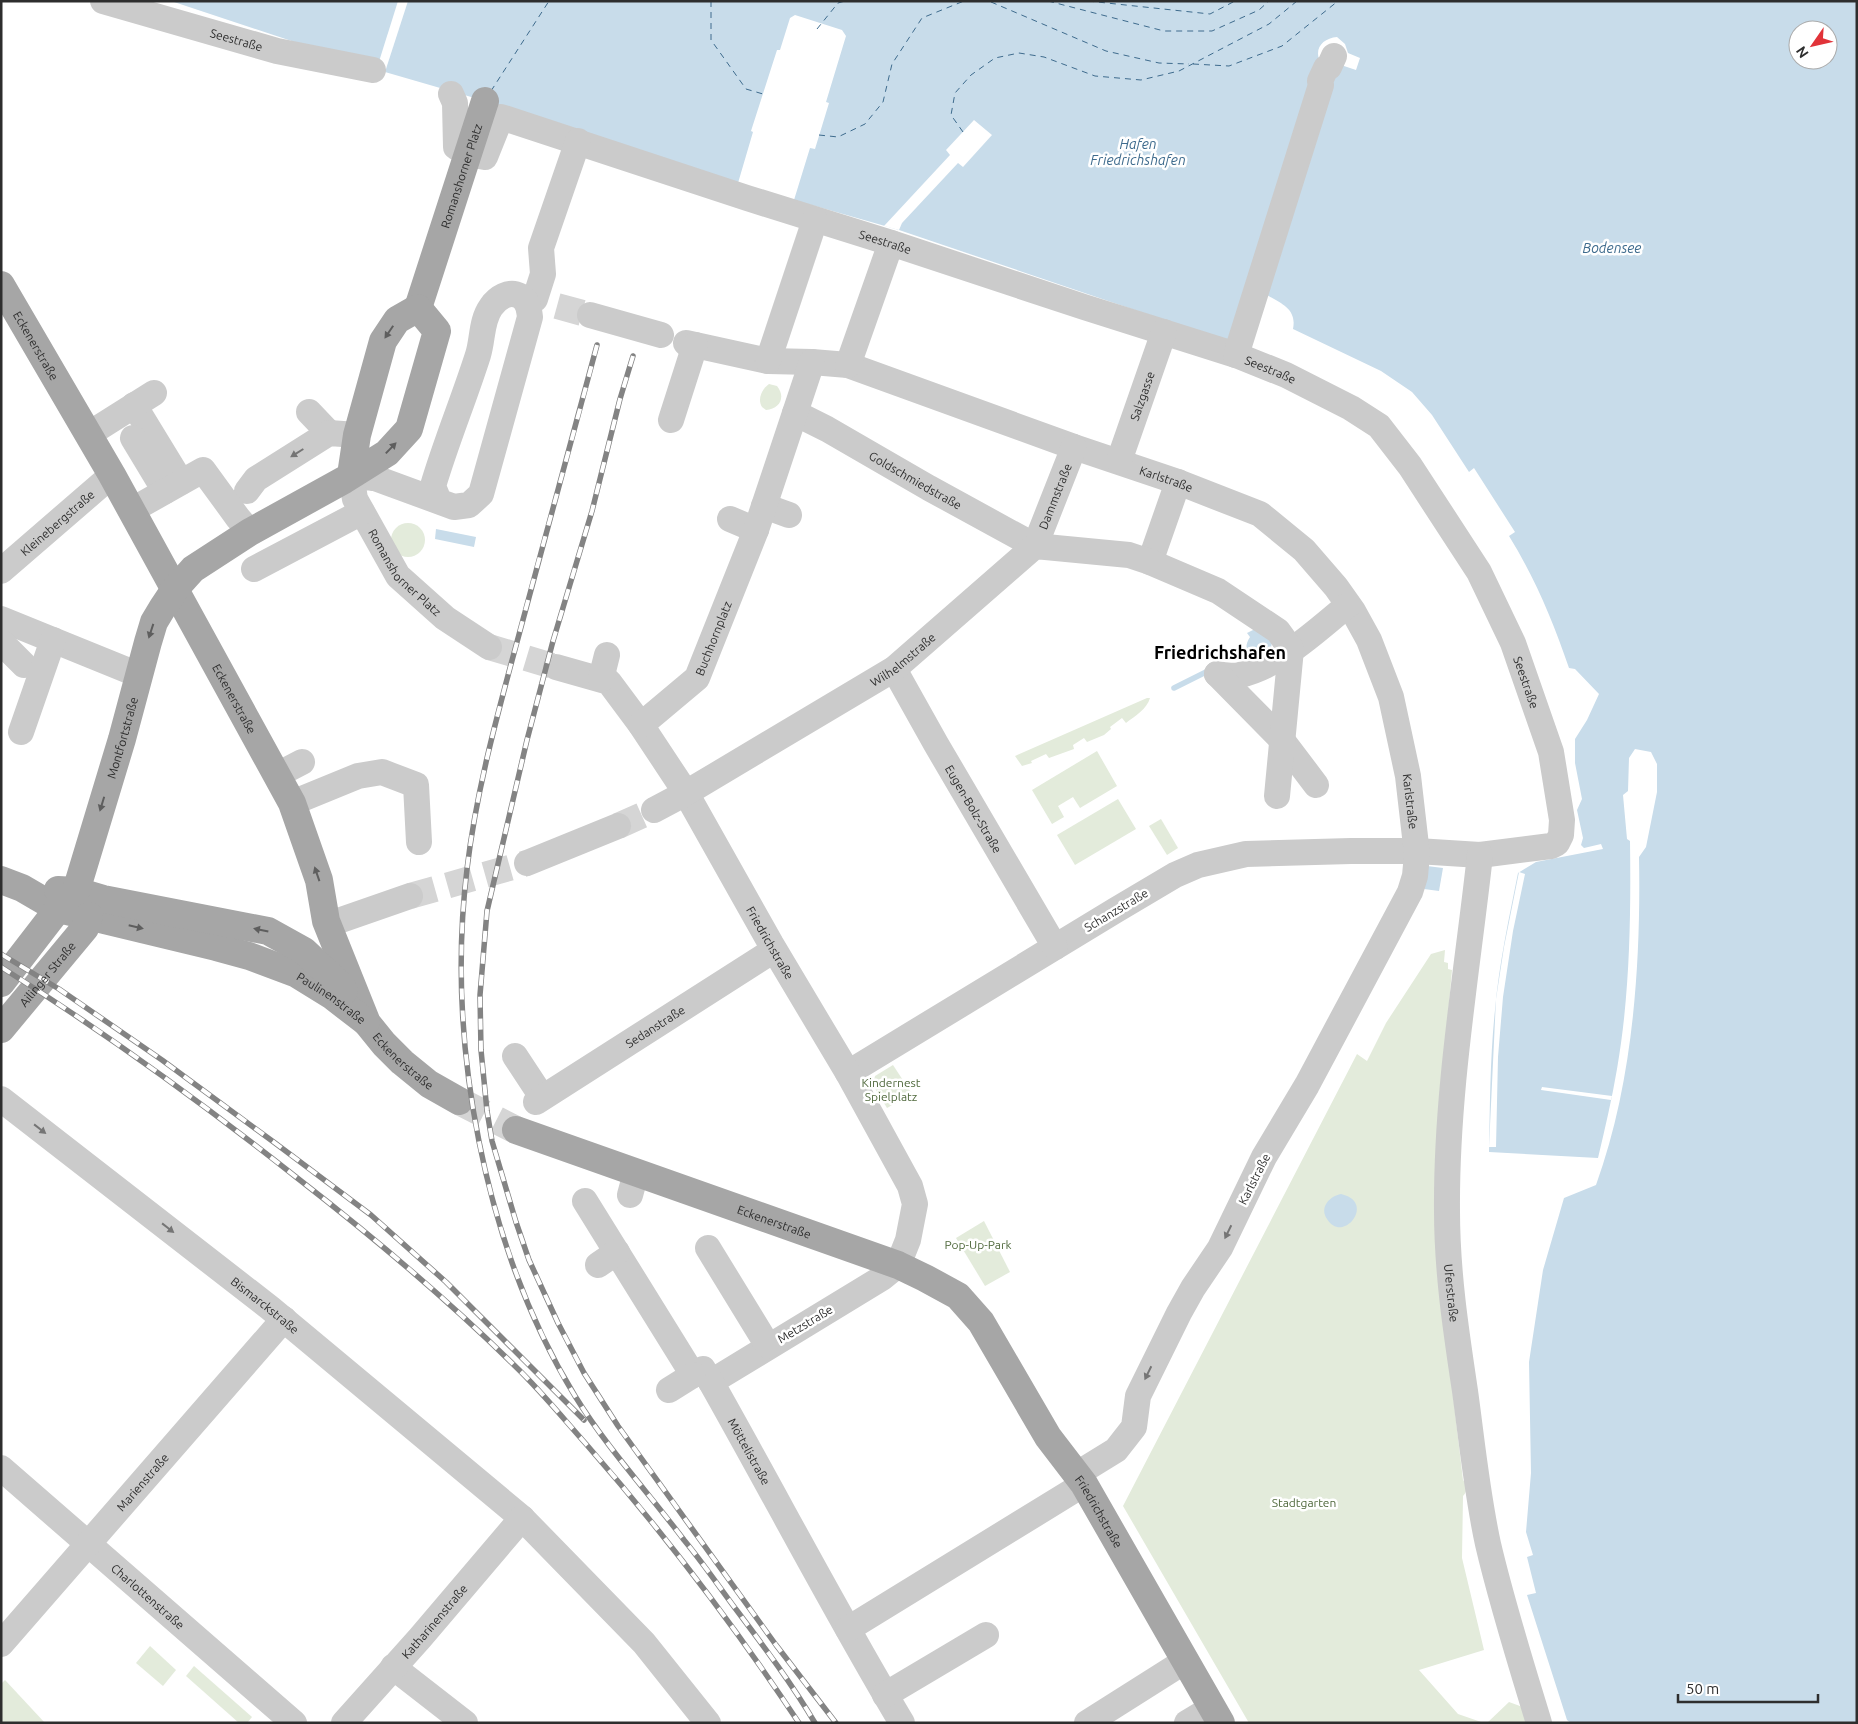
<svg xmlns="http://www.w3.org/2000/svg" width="1858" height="1724" font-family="Ubuntu,sans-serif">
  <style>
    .green { fill: #e3ebdb }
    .water { fill: #c8dcea; fill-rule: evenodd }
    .pier { fill: #fff }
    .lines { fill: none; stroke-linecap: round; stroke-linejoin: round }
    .stream { stroke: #c8dcea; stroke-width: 5.5 }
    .ferry { stroke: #3e6b8d; stroke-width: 1; stroke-dasharray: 6 5; stroke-linecap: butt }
    .minor-tunnel { stroke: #d5d5d5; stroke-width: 26; stroke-dasharray: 26 13; stroke-linecap: butt }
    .major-tunnel { stroke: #d5d5d5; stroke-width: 28; stroke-dasharray: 28 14; stroke-linecap: butt }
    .minor { stroke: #cbcbcb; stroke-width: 26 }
    .major { stroke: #a6a6a6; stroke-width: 28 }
    .rail-casing { stroke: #838383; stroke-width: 5.5 }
    .rail { stroke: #fff; stroke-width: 4; stroke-dasharray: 11; stroke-linecap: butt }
    .oneway { fill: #5e5e5e }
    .oneway2 { fill: #757575 }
    .labels { text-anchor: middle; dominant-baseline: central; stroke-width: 5; stroke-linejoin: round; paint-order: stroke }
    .street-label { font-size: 12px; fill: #2e2e2e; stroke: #fff }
    .park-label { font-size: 12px; fill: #4f683c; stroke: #fff }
    .water-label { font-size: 14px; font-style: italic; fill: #3e6b8d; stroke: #fff }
    .district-label { font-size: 18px; font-weight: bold; fill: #000; stroke: #fff }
  </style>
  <rect width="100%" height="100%" fill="#fff"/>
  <g class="green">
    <path d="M769 384 777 386C786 397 780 409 766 410L762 407C757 399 762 389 769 384Z"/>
    <circle cx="408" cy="540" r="17"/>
    <path d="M1147 698H1150C1147 709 1135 716 1126 723L1122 718 1110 727 1111 729 1104 735 1087 742 1084 738 1073 745 1074 749 1049 758 1046 754 1031 761 1032 763 1022 766 1015 756Z"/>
    <polygon points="1097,751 1117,786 1080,808 1073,797 1058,806 1064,817 1052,824 1032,790"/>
    <polygon points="1118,799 1136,829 1075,865 1057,835"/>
    <polygon points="1161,819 1178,848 1167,855 1149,826"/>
    <path d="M1445 950 1444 962 1448 963V969L1452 970 1440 1106 1448 1353 1463 1480C1467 1485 1468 1491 1463 1496L1462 1558 1484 1650 1419 1670 1458 1714 1484 1723H1249L1123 1506 1357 1054 1367 1061 1386 1023 1431 954Z"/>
    <polygon points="893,1065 912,1094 887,1108 873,1085 875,1076"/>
    <polygon points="984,1221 1010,1272 985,1286 956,1238"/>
    <polygon points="150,1646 176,1670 163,1686 136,1663"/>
    <polygon points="194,1666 252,1717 247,1723 239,1723 186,1676"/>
    <polygon points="5,1680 45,1723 1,1723 1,1684"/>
    <polygon points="1509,1702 1528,1709 1532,1723 1487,1723"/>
  </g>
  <g class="water">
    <path d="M171 1H1857V1723H1571L1567 1720 1527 1595 1536 1593 1527 1557 1533 1555 1526 1532 1531 1473 1529 1362 1543 1270 1564 1198 1596 1185C1633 1083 1641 965 1639 857L1646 847 1657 792V764L1651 752 1635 749 1629 758 1628 791 1623 795 1627 839 1630 841C1631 917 1630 994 1617 1069 1612 1099 1605 1128 1598 1158L1489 1152C1490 1105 1490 1057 1495 1010 1499 964 1509 918 1518 873L1536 862 1603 849 1601 844 1584 848 1581 845 1583 838 1577 810 1582 799 1575 763V739L1587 720 1599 694 1575 669 1569 668C1553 621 1535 578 1509 536L1515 532 1474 468 1469 472 1432 415 1412 392 1381 371 1293 329C1297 309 1282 304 1267 295L1338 64 1356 70 1360 58 1348 53 1345 44 1337 37C1324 38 1315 47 1319 59L1238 345 899 230 794 200 810 148 815 149 829 103 826 102 846 36 842 30 795 15 790 18 780 50H777L751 131 753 132 738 183 485 101 385 72ZM1798 30H1828V60H1798Z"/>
    <polygon points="436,529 476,537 474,547 435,539"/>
    <path d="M1255 629 1272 641 1271 649 1252 657C1245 650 1245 645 1250 637L1247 633Z"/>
    <polygon points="1427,866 1443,868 1439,891 1424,889"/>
    <path d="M1341 1194C1377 1202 1343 1245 1327 1219 1319 1207 1330 1196 1341 1194Z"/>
  </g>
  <g class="pier">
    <polygon points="398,1 408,1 385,72 377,68"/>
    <polygon points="974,120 992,135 963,167 958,163 902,223 899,230 884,226 950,155 946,150"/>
    <polygon points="1519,872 1525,874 1513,931 1503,997 1498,1057 1496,1147 1489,1147 1496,999 1504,947"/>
    <polygon points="1542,1087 1612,1096 1611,1100 1541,1090"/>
  </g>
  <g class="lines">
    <polyline class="stream" points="1174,688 1210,670"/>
    <g class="ferry">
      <polyline points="711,1 711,40 746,89 763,94"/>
      <polyline points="980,1 1025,1"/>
      <polyline points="1048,1 1164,31 1212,31 1259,10 1269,1"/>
      <polyline points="1088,1 1210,14 1235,1"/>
      <polyline points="991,2 1106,51 1159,63 1189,64"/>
      <polyline points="817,29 838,3 845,1"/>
      <polyline points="1193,64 1229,66 1282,46 1338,1"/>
      <polyline points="491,91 549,1"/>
      <polyline points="963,132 951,115 955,93 971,75 995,58 1019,53 1044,57 1095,76 1141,80 1179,71 1269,24 1297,1"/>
      <polyline points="819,135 838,137 865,124 883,102 892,64 922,18 964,1"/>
    </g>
    <g class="minor-tunnel">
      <polyline points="557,306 590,315"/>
      <polyline points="489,647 556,667"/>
      <polyline points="618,826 654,810"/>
      <polyline points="410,896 527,863"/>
    </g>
    <polyline class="major-tunnel" points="459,1101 516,1130"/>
    <g class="minor">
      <path id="s1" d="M103 1 277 51 373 70"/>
      <path id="s2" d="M451 94 455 103 456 147 469 154 485 157 501 117 747 198 891 243 1084 307 1236 355 1286 375 1351 408 1379 426 1410 466 1479 572 1513 643 1551 752 1562 820 1561 835 1557 843 1551 846 1480 855 1417 851H1351L1246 854 1198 865 1175 875 1116 910 848 1073"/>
      <polyline points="535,299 543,274 541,248 578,141"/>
      <polyline points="590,315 661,335"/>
      <path id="s3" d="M686 343 768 361 812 362 848 365 1074 447 1178 482 1260 514 1304 550 1336 587 1353 611 1369 640 1391 697 1408 776 1417 854 1415 876 1410 892 1307 1085 1264 1157 1220 1248 1193 1288 1179 1313 1138 1396 1134 1427 1116 1450 1077 1474"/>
      <polyline points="1236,355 1321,85 1320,81 1326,68 1329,67 1334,56"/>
      <polyline points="768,361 815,220"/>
      <polyline points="848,365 891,243"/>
      <polyline points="134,405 181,482"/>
      <polyline points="309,412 329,433"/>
      <path id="s4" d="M795 413 827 429 929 488 1035 546 1074 447"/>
      <polyline points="671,420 695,345"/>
      <polyline points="89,434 154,393"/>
      <polyline points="133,438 165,491"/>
      <path id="s5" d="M1119 461 1164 332"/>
      <path id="s6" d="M372 478 351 475 355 499 398 576 445 618 489 647"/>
      <path d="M375 478 454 507 469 505 481 494 530 317C529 309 528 301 520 296 509 290 497 298 491 307 481 321 483 339 478 355 464 399 446 442 433 486L439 501"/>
      <polyline points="247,491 256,479 329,433 357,435"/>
      <polyline points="764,506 789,515"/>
      <polyline points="132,510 203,470 238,518 250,532"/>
      <polyline points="730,519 756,530"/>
      <polyline points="1150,562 1178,482"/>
      <polyline points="254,569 362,512"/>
      <path id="s7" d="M1 571 112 475"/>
      <polyline points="1,619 139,675"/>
      <polyline points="1,642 24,665"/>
      <path id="s8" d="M556 667 609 682 641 725 686 793 771 944 848 1073 910 1186 915 1204 908 1240 898 1265 882 1278 711 1382"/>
      <path id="s9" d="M894 669 936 744 1055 947"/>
      <path d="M1217 674C1224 675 1233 677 1240 675 1280 666 1317 630 1348 605"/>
      <polyline points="1217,674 1282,740 1316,785"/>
      <polyline points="601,679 607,655"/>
      <path id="s10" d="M641 725 697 678 756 530 812 362"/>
      <polyline points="21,732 53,640"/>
      <polyline points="277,775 302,762"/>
      <polyline points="292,803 358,776 382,772 416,785 419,842"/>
      <path id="s11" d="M654 810 686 793 894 669 1035 546 1129 555 1150 562 1218 591 1278 631 1291 649 1277 796"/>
      <path id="s12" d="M1480 855C1467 973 1446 1092 1447 1211 1447 1272 1456 1331 1465 1391 1472 1442 1477 1494 1488 1544 1502 1604 1521 1664 1539 1723"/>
      <polyline points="527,863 618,826"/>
      <polyline points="341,920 410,896"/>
      <polyline points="515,1056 542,1097"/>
      <path id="s13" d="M1 1099 270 1308 522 1518 644 1643 708 1723"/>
      <path id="s14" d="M536 1102 774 950"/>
      <polyline points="630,1195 636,1173"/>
      <path id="s15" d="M585 1201 693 1375 703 1369 711 1382C775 1495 835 1611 902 1723"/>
      <polyline points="708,1248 768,1346"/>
      <polyline points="598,1265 617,1252"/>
      <polyline points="669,1390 693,1375"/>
      <path id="s16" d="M1 1468 294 1723"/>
      <polyline points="848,1629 1084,1484"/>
      <path id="s17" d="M1 1644 284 1319"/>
      <polyline points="393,1667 465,1723"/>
      <polyline points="885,1695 986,1635"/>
      <path id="s18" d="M344 1723 420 1638 522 1518"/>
      <polyline points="1087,1723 1185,1661"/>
      <polyline points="1187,1723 1212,1708"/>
    </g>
    <g class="major">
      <path id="s19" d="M1 285 112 475 292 803 319 880 326 921 367 1023 384 1044 402 1062 429 1084 459 1101"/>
      <path id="s20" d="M418 308 485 101"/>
      <path id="s21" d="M1 880 22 888 58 909 216 947 249 956 297 974 331 995 366 1022"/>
      <polyline points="58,890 76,891 103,899 268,931 304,951 339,984 344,991"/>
      <path id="s22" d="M1 983 58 909 76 891 122 739 148 642 154 622 163 607 175 589 193 569 250 532 344 480 387 453 409 429 437 331 418 308 397 320 383 341 357 435 351 475"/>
      <path id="s23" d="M1 1029 85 928 89 916"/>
      <path id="s24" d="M516 1130 898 1265 925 1278 958 1296 981 1322 1048 1437 1084 1484 1221 1723"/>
    </g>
    <defs>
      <g id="rail">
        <path d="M597 345C571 444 543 543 517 642 497 716 476 792 467 869 446 1042 484 1247 575 1396 607 1448 648 1492 684 1540 703 1563 720 1588 738 1612 765 1648 792 1684 815 1723"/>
        <polyline points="633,356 620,399 592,511 553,641 527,740 487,911 480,995 481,1050 487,1111 492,1141 516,1222 529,1260 558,1323 584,1373 618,1426 776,1645 836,1723"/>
        <polyline points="1,954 59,989 162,1060 275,1143 371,1215 446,1282 584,1420"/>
        <path d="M1 967C103 1031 201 1102 296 1177 372 1236 446 1298 515 1366 540 1390 563 1418 586 1444 663 1532 734 1625 799 1723"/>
      </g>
    </defs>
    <use href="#rail" class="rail-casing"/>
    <use href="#rail" class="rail"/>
  </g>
  <defs><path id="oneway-solid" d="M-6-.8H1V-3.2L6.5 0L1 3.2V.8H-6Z" transform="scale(1.25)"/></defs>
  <g class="oneway">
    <use href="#oneway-solid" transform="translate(389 332) rotate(124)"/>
    <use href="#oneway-solid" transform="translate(391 448) rotate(-46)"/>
    <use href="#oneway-solid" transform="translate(151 631) rotate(108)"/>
    <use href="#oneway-solid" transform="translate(102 804) rotate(107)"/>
    <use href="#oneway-solid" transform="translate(317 874) rotate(-109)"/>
    <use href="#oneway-solid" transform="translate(136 927) rotate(13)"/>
    <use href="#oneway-solid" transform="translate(261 930) rotate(-168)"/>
  </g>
  <g class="oneway2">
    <use href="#oneway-solid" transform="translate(297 453) rotate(148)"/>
    <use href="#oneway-solid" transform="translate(40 1129) rotate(38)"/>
    <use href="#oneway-solid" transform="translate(168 1228) rotate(38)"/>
    <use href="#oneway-solid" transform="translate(1228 1232) rotate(116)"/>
    <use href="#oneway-solid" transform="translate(1148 1373) rotate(116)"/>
  </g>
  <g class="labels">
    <g class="street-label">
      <text stroke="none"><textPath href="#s1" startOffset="139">Seestraße</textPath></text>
      <text stroke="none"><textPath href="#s20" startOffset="139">Romanshorner Platz</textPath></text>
      <text stroke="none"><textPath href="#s2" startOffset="532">Seestraße</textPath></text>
      <text stroke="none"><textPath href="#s19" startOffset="70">Eckenerstraße</textPath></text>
      <text stroke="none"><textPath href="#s2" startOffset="938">Seestraße</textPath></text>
      <text stroke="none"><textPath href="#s5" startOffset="69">Salzgasse</textPath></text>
      <text stroke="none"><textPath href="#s3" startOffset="502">Karlstraße</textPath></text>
      <text stroke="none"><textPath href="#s4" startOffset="138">Goldschmiedstraße</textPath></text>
      <text stroke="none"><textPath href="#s4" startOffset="328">Dammstraße</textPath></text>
      <text stroke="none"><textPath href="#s7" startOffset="74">Kleinebergstraße</textPath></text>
      <text stroke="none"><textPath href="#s6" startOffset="135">Romanshorner Platz</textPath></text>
      <text stroke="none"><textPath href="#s10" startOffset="116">Buchhornplatz</textPath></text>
      <text stroke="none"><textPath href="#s11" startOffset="291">Wilhelmstraße</textPath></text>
      <text stroke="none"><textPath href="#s2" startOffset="1358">Seestraße</textPath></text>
      <text stroke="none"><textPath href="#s19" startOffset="475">Eckenerstraße</textPath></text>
      <text stroke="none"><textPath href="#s22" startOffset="279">Montfortstraße</textPath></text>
      <text stroke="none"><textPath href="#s3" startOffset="938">Karlstraße</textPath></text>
      <text stroke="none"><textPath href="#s9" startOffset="161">Eugen-Bolz-Straße</textPath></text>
      <text transform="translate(1116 910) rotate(-31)">Schanzstraße</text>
      <text stroke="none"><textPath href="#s8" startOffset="362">Friedrichstraße</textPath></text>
      <text stroke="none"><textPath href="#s23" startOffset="72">Ailinger Straße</textPath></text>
      <text stroke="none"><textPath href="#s21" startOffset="354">Paulinenstraße</textPath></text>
      <text stroke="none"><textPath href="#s14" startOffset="141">Sedanstraße</textPath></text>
      <text stroke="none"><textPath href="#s19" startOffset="880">Eckenerstraße</textPath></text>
      <text transform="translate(1254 1179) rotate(-63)">Karlstraße</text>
      <text stroke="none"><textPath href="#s24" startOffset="274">Eckenerstraße</textPath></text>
      <text stroke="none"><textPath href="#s12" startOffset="440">Uferstraße</textPath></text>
      <text stroke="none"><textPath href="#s13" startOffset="335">Bismarckstraße</textPath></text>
      <text transform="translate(805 1324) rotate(-31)">Metzstraße</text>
      <text stroke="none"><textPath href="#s15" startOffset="311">Möttelistraße</textPath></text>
      <text stroke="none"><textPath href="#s17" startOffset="215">Marienstraße</textPath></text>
      <text stroke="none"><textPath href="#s24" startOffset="731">Friedrichstraße</textPath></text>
      <text stroke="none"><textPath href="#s16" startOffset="195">Charlottenstraße</textPath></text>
      <text stroke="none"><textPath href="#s18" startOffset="136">Katharinenstraße</textPath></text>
    </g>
    <g class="park-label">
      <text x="891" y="1082">Kindernest<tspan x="891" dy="14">Spielplatz</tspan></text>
      <text x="978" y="1244">Pop-Up-Park</text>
      <text x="1304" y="1502">Stadtgarten</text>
    </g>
    <g class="water-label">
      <text x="1138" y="144">Hafen<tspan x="1138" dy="16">Friedrichshafen</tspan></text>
      <text x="1612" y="248">Bodensee</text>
    </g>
    <g class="district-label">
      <text x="1220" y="652">Friedrichshafen</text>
    </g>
  </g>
  <rect width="1858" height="1724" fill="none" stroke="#2e2e2e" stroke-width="5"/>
  <g transform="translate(1813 45) rotate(236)"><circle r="24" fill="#ffffff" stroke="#ababab"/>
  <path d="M0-4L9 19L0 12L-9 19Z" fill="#e13339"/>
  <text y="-8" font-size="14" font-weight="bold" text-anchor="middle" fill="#2e2e2e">N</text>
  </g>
  <path d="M1678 1694v8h140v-8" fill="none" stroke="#2e2e2e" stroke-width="2.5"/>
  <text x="1686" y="1694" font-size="15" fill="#2e2e2e" stroke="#ffffff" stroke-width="4" paint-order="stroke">50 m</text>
</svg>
